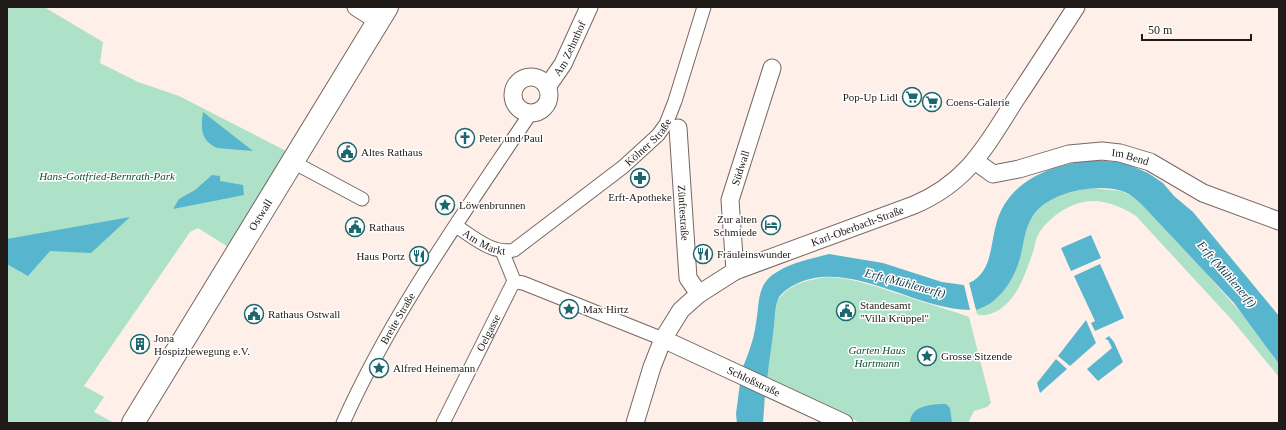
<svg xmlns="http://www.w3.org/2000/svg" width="1286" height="430" font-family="'Times New Roman',serif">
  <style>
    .green { fill: #ade2c8 }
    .water { fill: #57b5ce }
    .pier { fill: #feefe8 }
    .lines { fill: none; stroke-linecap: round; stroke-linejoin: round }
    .pedestrian-casing { stroke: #756862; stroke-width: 15 }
    .minor-casing { stroke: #756862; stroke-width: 19 }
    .secondary-casing { stroke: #756862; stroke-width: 24 }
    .pedestrian { stroke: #fff; stroke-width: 13 }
    .minor { stroke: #fff; stroke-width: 17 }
    .secondary { stroke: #fff; stroke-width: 22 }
    .labels { text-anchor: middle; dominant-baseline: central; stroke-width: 3; stroke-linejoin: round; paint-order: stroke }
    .street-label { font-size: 11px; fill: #201a18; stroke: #fff }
    .poi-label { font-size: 11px; fill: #201a18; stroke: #fff; text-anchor: start }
    .park-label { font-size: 11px; font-style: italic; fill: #0b4d35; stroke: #fff }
    .water-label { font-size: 12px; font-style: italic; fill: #0f3b46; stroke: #fff }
  </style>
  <rect width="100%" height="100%" fill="#feefe8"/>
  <g class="green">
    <polygon points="7,7 44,7 103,42 100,63 138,82 179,96 290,153 233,250 198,228 190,232 84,386 104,397 94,412 114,423 7,423"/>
    <path d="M1092 188 1121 191 1132 196 1144 207 1203 270 1251 324 1279 364V377L1232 320 1136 216C1124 208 1108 201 1093 201 1072 201 1048 217 1038 235 1035 240 1035 247 1033 252 1025 274 1018 299 997 311 991 314 983 317 977 314L976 310C1000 304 1016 277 1021 253 1024 242 1025 228 1031 218 1042 198 1072 191 1092 188Z"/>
    <path d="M828 277C854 278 880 288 905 296 927 304 948 309 969 317L991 403 987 407 974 411 968 423H860L838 411 767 381 777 301C790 283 807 280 828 277Z"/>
  </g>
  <g class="water">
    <path d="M203 112 253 151 217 148C200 140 201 128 203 112Z"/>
    <path d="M1094 160 1125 163 1148 173 1163 183 1174 196 1193 212 1279 316V364L1234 303 1144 207C1137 200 1131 194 1122 191 1097 182 1043 193 1031 219 1025 229 1024 242 1021 254 1016 277 1000 304 976 310L969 283C992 273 990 246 996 225 1007 180 1053 164 1094 160Z"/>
    <polygon points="212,175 220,176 220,181 243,185 244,195 173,209 179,199 195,190"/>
    <polygon points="130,217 91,253 50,251 28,276 7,264 7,239"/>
    <polygon points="1091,235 1101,258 1071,271 1061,248"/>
    <path d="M829 254 883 263 942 282 964 285 970 310C914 310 848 257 794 285 787 289 779 294 777 302 775 309 775 318 774 326 772 344 769 362 767 381L742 369C748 355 754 339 756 323 760 302 756 284 777 272 792 262 811 259 829 254Z"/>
    <polygon points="1100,264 1124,318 1095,331 1091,323 1095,321 1074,276"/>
    <polygon points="1086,320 1096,343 1070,366 1058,356"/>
    <polygon points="1109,336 1114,342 1123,362 1098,381 1087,369 1112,348 1108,340 1105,339"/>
    <polygon points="1056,359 1067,369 1040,393 1037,383"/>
    <polygon points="740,383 765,394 763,423 737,423 736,414"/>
    <path d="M946 404 950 408 952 423H910C910 405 933 404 946 404Z"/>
  </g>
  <polygon class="pier" points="968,281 969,283 976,312 974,311 967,283"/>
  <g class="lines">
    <defs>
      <g id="pedestrian">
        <polyline points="293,162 362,199"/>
        <path id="s1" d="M456 226C473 237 493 255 514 250L623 167 658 135 666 124 675 101 704 7"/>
        <polyline points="502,251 515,283"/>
        <path id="s2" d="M343 423C392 313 464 213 530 114"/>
        <path id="s3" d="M443 423 512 285 516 282 523 283 663 339"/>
      </g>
      <g id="minor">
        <polyline points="356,7 378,21"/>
        <circle cx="531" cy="95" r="18"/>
        <path id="s4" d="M547 87 563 64 589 7"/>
        <path id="s5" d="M678 128 688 278 699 294"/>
        <path id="s6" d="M975 161 993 174 1019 169 1069 154 1102 151 1120 153 1150 162 1203 193 1279 221"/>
        <path id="s7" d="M735 271 730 200 772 68"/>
        <path id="s8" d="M663 339 844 423"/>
        <path id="s9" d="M635 423 652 367 663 339 681 310 699 294 735 271 914 205C968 182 986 146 1016 99 1036 69 1056 38 1076 7"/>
      </g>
      <g id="secondary">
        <path id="s10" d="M133 423 387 7"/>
      </g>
    </defs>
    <use href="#pedestrian" class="pedestrian-casing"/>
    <use href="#minor" class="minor-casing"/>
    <use href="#secondary" class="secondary-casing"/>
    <use href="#pedestrian" class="pedestrian"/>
    <use href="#minor" class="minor"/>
    <use href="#secondary" class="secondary"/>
  </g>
  <defs>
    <symbol id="supermarket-ring" viewBox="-11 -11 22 22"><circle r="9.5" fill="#fff" stroke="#1a676d" stroke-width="1.5"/><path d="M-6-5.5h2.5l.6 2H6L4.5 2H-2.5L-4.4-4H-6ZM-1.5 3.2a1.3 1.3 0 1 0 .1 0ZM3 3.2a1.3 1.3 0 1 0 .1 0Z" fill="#1a676d"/></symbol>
    <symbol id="church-ring" viewBox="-11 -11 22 22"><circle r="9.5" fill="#fff" stroke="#1a676d" stroke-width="1.5"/><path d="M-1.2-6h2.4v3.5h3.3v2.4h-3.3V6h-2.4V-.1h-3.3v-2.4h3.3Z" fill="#1a676d"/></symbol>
    <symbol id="civic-ring" viewBox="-11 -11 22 22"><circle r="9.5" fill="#fff" stroke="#1a676d" stroke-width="1.5"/><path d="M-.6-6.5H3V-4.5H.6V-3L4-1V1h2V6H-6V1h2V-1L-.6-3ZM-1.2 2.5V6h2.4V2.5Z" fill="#1a676d"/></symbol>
    <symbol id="pharmacy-ring" viewBox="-11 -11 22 22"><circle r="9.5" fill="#fff" stroke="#1a676d" stroke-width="1.5"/><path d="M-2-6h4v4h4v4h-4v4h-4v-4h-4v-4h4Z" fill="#1a676d"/></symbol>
    <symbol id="sight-ring" viewBox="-11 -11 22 22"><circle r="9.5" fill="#fff" stroke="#1a676d" stroke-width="1.5"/><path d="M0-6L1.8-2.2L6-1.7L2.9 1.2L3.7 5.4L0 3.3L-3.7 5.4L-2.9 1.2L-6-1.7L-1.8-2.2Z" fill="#1a676d"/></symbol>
    <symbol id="hotel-ring" viewBox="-11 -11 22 22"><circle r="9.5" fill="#fff" stroke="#1a676d" stroke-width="1.5"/><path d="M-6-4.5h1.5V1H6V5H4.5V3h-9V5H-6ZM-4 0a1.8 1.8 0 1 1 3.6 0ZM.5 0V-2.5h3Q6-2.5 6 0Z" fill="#1a676d"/></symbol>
    <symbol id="restaurant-ring" viewBox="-11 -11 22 22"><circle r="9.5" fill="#fff" stroke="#1a676d" stroke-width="1.5"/><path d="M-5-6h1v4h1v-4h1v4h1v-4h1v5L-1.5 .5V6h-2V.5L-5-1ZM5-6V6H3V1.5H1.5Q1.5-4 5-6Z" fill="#1a676d"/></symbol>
    <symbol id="building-ring" viewBox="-11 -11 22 22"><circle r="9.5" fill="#fff" stroke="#1a676d" stroke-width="1.5"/><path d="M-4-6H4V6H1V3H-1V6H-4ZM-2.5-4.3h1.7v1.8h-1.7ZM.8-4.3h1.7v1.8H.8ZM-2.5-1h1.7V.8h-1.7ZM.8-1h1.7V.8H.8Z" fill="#1a676d"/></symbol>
  </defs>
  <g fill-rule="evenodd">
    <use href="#supermarket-ring" x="901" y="86" width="22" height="22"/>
    <use href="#supermarket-ring" x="921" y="91" width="22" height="22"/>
    <use href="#church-ring" x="454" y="127" width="22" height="22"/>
    <use href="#civic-ring" x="336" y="141" width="22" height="22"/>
    <use href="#pharmacy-ring" x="629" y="167" width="22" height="22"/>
    <use href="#sight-ring" x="434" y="194" width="22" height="22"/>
    <use href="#hotel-ring" x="760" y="214" width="22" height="22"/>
    <use href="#civic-ring" x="344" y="216" width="22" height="22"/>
    <use href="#restaurant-ring" x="692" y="243" width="22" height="22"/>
    <use href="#restaurant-ring" x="408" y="245" width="22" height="22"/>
    <use href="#sight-ring" x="558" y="298" width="22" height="22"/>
    <use href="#civic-ring" x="835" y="300" width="22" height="22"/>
    <use href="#civic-ring" x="243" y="303" width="22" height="22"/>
    <use href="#building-ring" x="129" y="333" width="22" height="22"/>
    <use href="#sight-ring" x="916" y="345" width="22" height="22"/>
    <use href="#sight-ring" x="368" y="357" width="22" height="22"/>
  </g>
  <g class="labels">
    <g class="street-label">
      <text stroke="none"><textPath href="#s4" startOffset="45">Am Zehnthof</textPath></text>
      <text stroke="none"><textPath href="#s1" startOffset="237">Kölner Straße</textPath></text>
      <text stroke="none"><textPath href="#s6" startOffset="163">Im Bend</textPath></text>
      <text stroke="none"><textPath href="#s7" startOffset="105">Südwall</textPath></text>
      <text stroke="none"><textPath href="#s5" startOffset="85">Zünftestraße</textPath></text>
      <text stroke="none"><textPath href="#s10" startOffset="244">Ostwall</textPath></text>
      <text stroke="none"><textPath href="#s9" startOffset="320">Karl-Oberbach-Straße</textPath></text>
      <text stroke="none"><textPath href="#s1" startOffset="33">Am Markt</textPath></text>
      <text stroke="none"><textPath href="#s2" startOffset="118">Breite Straße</textPath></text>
      <text stroke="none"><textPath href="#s3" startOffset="101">Oelgasse</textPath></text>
      <text stroke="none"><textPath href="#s8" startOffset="100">Schloßstraße</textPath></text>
    </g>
    <g class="poi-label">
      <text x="898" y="97" text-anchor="end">Pop-Up Lidl</text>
      <text x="946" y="102">Coens-Galerie</text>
      <text x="479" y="138">Peter und Paul</text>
      <text x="361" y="152">Altes Rathaus</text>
      <text x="640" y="197" text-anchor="middle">Erft-Apotheke</text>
      <text x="459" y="205">Löwenbrunnen</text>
      <text x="757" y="219" text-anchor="end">Zur alten<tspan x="757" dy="13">Schmiede</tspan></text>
      <text x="369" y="227">Rathaus</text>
      <text x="717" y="254">Fräuleinswunder</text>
      <text x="405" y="256" text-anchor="end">Haus Portz</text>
      <text x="860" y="305">Standesamt<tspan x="860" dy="13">"Villa Krüppel"</tspan></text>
      <text x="583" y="309">Max Hirtz</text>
      <text x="268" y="314">Rathaus Ostwall</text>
      <text x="154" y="338">Jona<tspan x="154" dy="13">Hospizbewegung e.V.</tspan></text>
      <text x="941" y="356">Grosse Sitzende</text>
      <text x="393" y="368">Alfred Heinemann</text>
    </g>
    <g class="park-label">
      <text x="107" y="176">Hans-Gottfried-Bernrath-Park</text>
      <text x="877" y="350">Garten Haus<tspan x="877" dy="13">Hartmann</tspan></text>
    </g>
    <g class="water-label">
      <text transform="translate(1227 274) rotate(49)">Erft (Mühlenerft)</text>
      <text transform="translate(905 283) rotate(15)">Erft (Mühlenerft)</text>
    </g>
  </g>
  <rect width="1286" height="430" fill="none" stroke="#201a18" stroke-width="16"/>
  <path d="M1142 34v6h109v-6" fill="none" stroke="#201a18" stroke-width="2"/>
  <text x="1148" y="34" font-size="12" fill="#201a18" stroke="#ffffff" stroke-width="3" paint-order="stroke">50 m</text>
</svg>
